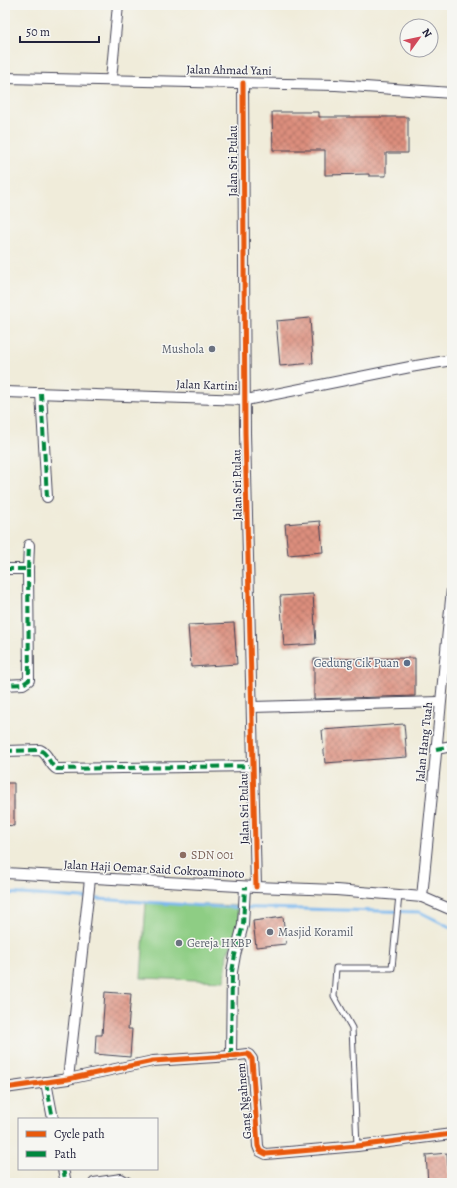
<svg xmlns="http://www.w3.org/2000/svg" width="457" height="1188" font-family="Alegreya,serif">
  <style>
    .green { fill: #8ecd84; stroke: #587860 }
    .lines { fill: none; stroke-linecap: round; stroke-linejoin: round }
    .stream { stroke: #7db9ef; stroke-width: 3 }
    .building { fill: url(#building-cross-hatch) }
    .service-casing { stroke: #414053; stroke-width: 7 }
    .minor-casing { stroke: #414053; stroke-width: 12 }
    .service { stroke: #fff; stroke-width: 5 }
    .minor { stroke: #fff; stroke-width: 10 }
    .quiet { stroke: #00873e; stroke-width: 4; stroke-dasharray: 8 4; stroke-linecap: butt }
    .cycleway-casing { stroke: #f6f6f2; stroke-width: 8 }
    .cycleway { stroke: #e8590c; stroke-width: 5 }
    .worship-dot { fill: #6b7280; stroke: #f6f6f2; stroke-width: 1.5 }
    .service-dot { fill: #5c6f8a; stroke: #f6f6f2; stroke-width: 1.5 }
    .education-dot { fill: #8d6e63; stroke: #f6f6f2; stroke-width: 1.5 }
    .labels { text-anchor: middle; dominant-baseline: central; stroke-width: 3; stroke-linejoin: round; paint-order: stroke }
    .street-label { font-size: 12px; fill: #22223b; stroke: #f6f6f2 }
    .worship-label { font-size: 12px; fill: #5b616d; stroke: #f6f6f2; text-anchor: start }
    .service-label { font-size: 12px; fill: #4e5e75; stroke: #f6f6f2; text-anchor: end }
    .education-label { font-size: 12px; fill: #785e54; stroke: #f6f6f2; text-anchor: start }
  </style>
  <defs>
    <pattern id="building-cross-hatch" width="8" height="8" patternUnits="userSpaceOnUse"><rect width="8" height="8" fill="#dc8e7d"/><path d="M0 0l8 8M0 8l8-8" fill="none" stroke="#b27468"/></pattern>
  </defs>
  <rect width="100%" height="100%" fill="#f6f6f2"/>
  <filter id="ink" filterUnits="userSpaceOnUse"><feTurbulence type="fractalNoise" baseFrequency=".025" numOctaves="2"/><feDisplacementMap in="SourceGraphic" scale="8" xChannelSelector="R" yChannelSelector="G"/><feConvolveMatrix kernelMatrix="1 2 1 2 8 2 1 2 1" color-interpolation-filters="sRGB"/></filter>
  <filter id="wash" filterUnits="userSpaceOnUse"><feTurbulence type="fractalNoise" baseFrequency=".012" numOctaves="4" result="noise"/><feDisplacementMap in="SourceGraphic" scale="16" xChannelSelector="R" yChannelSelector="G"/><feGaussianBlur stdDeviation="0.9" result="paint"/><feColorMatrix in="noise" values="0 0 0 0 0 0 0 0 0 0 0 0 0 0 0 0 0 1.4 0 .05"/><feComposite in="paint" operator="in"/></filter>
  <g filter="url(#wash)">
    <rect width="100%" height="100%" fill="#f0ecda"/>
    <polygon class="green" points="146,903 239,906 240,927 227,954 225,981 141,978"/>
    <g class="lines">
      <polyline class="stream" points="5,893 221,907 420,912 452,928"/>
    </g>
    <g id="blocks">
      <g class="building">
        <polygon points="272,112 319,112 319,117 408,117 408,153 386,153 386,176 369,176 369,174 325,175 325,150 273,150"/>
        <polygon points="310,318 313,363 280,366 276,321"/>
        <polygon points="320,521 323,552 288,555 285,524"/>
        <polygon points="313,594 316,644 284,646 280,596"/>
        <polygon points="234,623 237,664 191,667 188,625"/>
        <polygon points="415,658 415,696 314,699 314,659"/>
        <polygon points="404,724 407,757 325,763 322,730"/>
        <polygon points="5,783 14,783 14,826 5,825"/>
        <polygon points="283,917 286,944 256,947 253,921"/>
        <polygon points="105,992 131,994 128,1029 132,1029 130,1057 95,1054 96,1035 102,1035"/>
        <polygon points="447,1153 449,1181 428,1183 426,1155"/>
      </g>
    </g>
  </g>
  <g filter="url(#ink)">
    <use href="#blocks" fill-opacity="0" stroke="#414053" stroke-width="1"/>
    <g class="lines">
      <defs>
        <polyline id="service" points="357,1146 352,1028 334,996 336,968 392,968 399,895"/>
        <g id="minor">
          <polyline points="5,78 336,85 452,93"/>
          <polyline points="111,80 118,5"/>
          <polyline points="243,83 245,433 256,887"/>
          <polyline points="5,392 246,400 410,367 452,360"/>
          <polyline points="41,393 47,497"/>
          <polyline points="5,569 28,569 29,680 23,684 5,685"/>
          <polyline points="28,569 29,545"/>
          <polyline points="252,707 440,702"/>
          <polyline points="436,749 452,746"/>
          <path d="M5 751 40 750C49 754 49 765 57 769L253 766"/>
          <polyline points="5,873 256,887 336,890 399,895 422,897 452,910"/>
          <polyline points="422,897 452,589"/>
          <polyline points="231,1056 232,972 235,955 243,925 245,887"/>
          <polyline points="68,1079 90,879"/>
          <polyline points="46,1082 53,1119"/>
          <polyline points="5,1088 68,1079 153,1061 231,1056 247,1054 249,1055 252,1059 258,1146 260,1151 266,1154 357,1146 452,1134"/>
          <polyline points="63,1169 66,1183"/>
          <polyline points="94,1183 121,1179 128,1183"/>
        </g>
      </defs>
      <use href="#service" class="service-casing"/>
      <use href="#minor" class="minor-casing"/>
      <use href="#service" class="service"/>
      <use href="#minor" class="minor"/>
      <g class="quiet">
        <polyline points="41,393 47,497"/>
        <polyline points="5,569 28,569 29,680 23,684 5,685"/>
        <polyline points="28,569 29,545"/>
        <polyline points="436,749 452,746"/>
        <path d="M5 751 40 750C49 754 49 765 57 769L253 766"/>
        <polyline points="231,1056 232,972 235,955 243,925 245,887"/>
        <polyline points="46,1082 53,1119"/>
        <polyline points="63,1169 66,1183"/>
      </g>
      <defs>
        <g id="cycleway">
          <polyline points="243,83 245,433 256,887"/>
          <polyline points="5,1088 68,1079 153,1061 231,1056 247,1054 249,1055 252,1059 258,1146 260,1151 266,1154 357,1146 452,1134"/>
        </g>
      </defs>
      <use href="#cycleway" class="cycleway-casing"/>
      <use href="#cycleway" class="cycleway"/>
    </g>
  </g>
  <g class="worship-dot">
    <circle cx="212" cy="349" r="4"/>
    <circle cx="270" cy="932" r="4"/>
    <circle cx="179" cy="943" r="4"/>
  </g>
  <circle class="service-dot" cx="407" cy="663" r="4"/>
  <circle class="education-dot" cx="183" cy="855" r="4"/>
  <g class="labels">
    <g class="street-label">
      <text transform="translate(229 70) rotate(1)">Jalan Ahmad Yani</text>
      <text transform="translate(233 161) rotate(-90)">Jalan Sri Pulau</text>
      <text transform="translate(207 385) rotate(2)">Jalan Kartini</text>
      <text transform="translate(237 485) rotate(-91)">Jalan Sri Pulau</text>
      <text transform="translate(424 742) rotate(-84)">Jalan Hang Tuah</text>
      <text transform="translate(244 809) rotate(-91)">Jalan Sri Pulau</text>
      <text transform="translate(154 869) rotate(3)">Jalan Haji Oemar Said Cokroaminoto</text>
      <text transform="translate(244 1101) rotate(-95)">Gang Ngahnem</text>
    </g>
    <g class="worship-label">
      <text x="204" y="349" text-anchor="end">Mushola</text>
      <text x="278" y="932">Masjid Koramil</text>
      <text x="187" y="943">Gereja HKBP</text>
    </g>
    <g class="service-label">
      <text x="399" y="663">Gedung Cik Puan</text>
    </g>
    <g class="education-label">
      <text x="191" y="855">SDN 001</text>
    </g>
  </g>
  <rect width="457" height="1188" fill="none" stroke="#f6f6f2" stroke-width="20"/>
  <rect x="18" y="1118" width="140" height="52" fill="#f6f6f2" stroke="#a1a1a9"/>
  <rect x="26" y="1131" width="20" height="6" fill="#e8590c" stroke="#a1a1a9"/>
  <text x="54" y="1138" font-size="12" fill="#22223b">Cycle path</text>
  <rect x="26" y="1151" width="20" height="6" fill="#00873e" stroke="#a1a1a9"/>
  <text x="54" y="1158" font-size="12" fill="#22223b">Path</text>
  <g transform="translate(419 38) rotate(57)"><circle r="19" fill="#f6f6f2" stroke="#a1a1a9"/>
  <path d="M0-3L7 15L0 10L-7 15Z" fill="#d1495b"/>
  <text y="-6" font-size="11" font-weight="bold" text-anchor="middle" fill="#22223b">N</text>
  </g>
  <path d="M20 36v6h79v-6" fill="none" stroke="#22223b" stroke-width="2"/>
  <text x="26" y="36" font-size="12" fill="#22223b" stroke="#f6f6f2" stroke-width="3" paint-order="stroke">50 m</text>
</svg>
